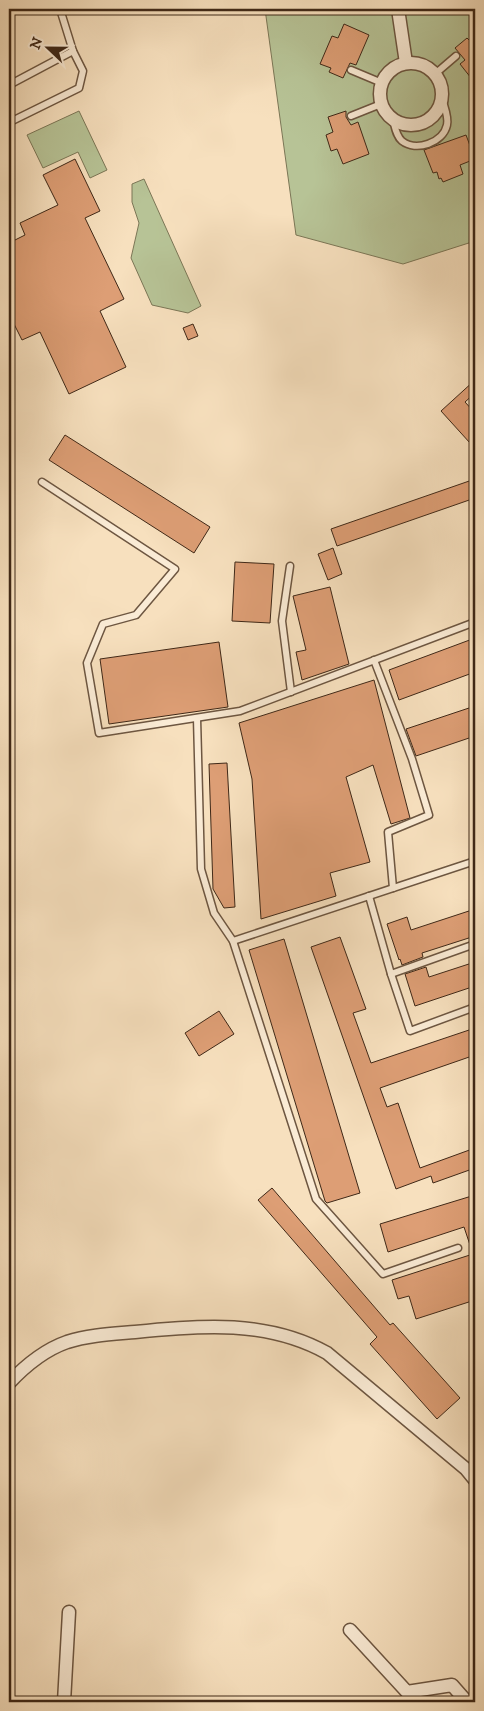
<svg xmlns="http://www.w3.org/2000/svg" width="484" height="1711" font-family="'IM FELL DW Pica',serif">
  <style>
    .green { fill: #b7c396; stroke: #7b7656 }
    .building { fill: #dd9e75; stroke: #3f2817 }
    .lines { fill: none; stroke-linecap: round; stroke-linejoin: round }
    .service-casing { stroke: #6d5641; stroke-width: 9 }
    .minor-casing { stroke: #6d5641; stroke-width: 15 }
    .service { stroke: #faebd5; stroke-width: 6 }
    .minor { stroke: #faebd5; stroke-width: 12 }
  </style>
  <rect width="100%" height="100%" fill="#f7e0be"/>
  <filter id="stains"><feTurbulence type="fractalNoise" baseFrequency=".004" numOctaves="4"/><feColorMatrix values="0 0 0 0 .2 0 0 0 0 .09 0 0 0 0 .02 0 0 0 .5 -.17"/></filter>
  <radialGradient id="worn" r=".72"><stop offset=".6" stop-color="#630" stop-opacity="0"/><stop offset="1" stop-color="#630" stop-opacity=".3"/></radialGradient>
  <g class="green">
    <polygon points="265,9 475,9 475,241 403,264 296,235"/>
    <polygon points="79,111 107,170 90,178 78,152 43,168 27,135"/>
    <polygon points="144,179 201,306 188,313 152,305 131,258 139,223 132,202 132,184"/>
  </g>
  <g class="building">
    <polygon points="344,24 369,35 356,65 350,63 343,78 329,72 331,68 320,64 332,36 338,38"/>
    <polygon points="475,37 475,83 460,64 465,60 455,48 467,38 470,41"/>
    <polygon points="346,111 346,117 351,125 358,122 369,154 343,164 337,149 331,151 326,135 333,132 328,117"/>
    <polygon points="466,135 475,159 460,165 463,174 443,182 441,178 439,179 437,172 433,173 424,150"/>
    <polygon points="75,159 100,211 85,218 124,299 100,311 126,367 69,394 40,332 22,340 13,322 9,324 9,243 25,235 20,223 58,205 43,175"/>
    <polygon points="193,324 198,336 188,340 183,328"/>
    <polygon points="475,380 475,393 465,402 475,413 475,439 470,443 441,411"/>
    <polygon points="65,435 210,527 194,553 49,460"/>
    <polygon points="475,479 475,498 337,546 331,529"/>
    <polygon points="333,548 342,574 328,580 318,554"/>
    <polygon points="235,562 274,564 270,623 232,621"/>
    <polygon points="330,587 349,664 302,680 296,652 306,650 293,596"/>
    <polygon points="475,638 475,672 399,700 389,670"/>
    <polygon points="219,642 228,707 109,724 100,659"/>
    <polygon points="374,680 410,818 391,824 373,765 346,777 370,862 330,873 336,896 261,919 252,779 239,723"/>
    <polygon points="475,706 475,736 416,756 406,729"/>
    <polygon points="227,763 235,907 224,908 213,889 209,764"/>
    <polygon points="475,909 475,936 422,953 423,957 402,965 400,959 399,960 387,924 407,917 411,930"/>
    <polygon points="340,937 366,1009 353,1013 371,1063 475,1028 475,1055 380,1088 387,1107 398,1103 420,1168 475,1148 475,1168 433,1183 431,1176 396,1189 311,947"/>
    <polygon points="284,939 360,1193 327,1203 325,1201 249,950"/>
    <polygon points="475,962 475,986 415,1006 405,974 426,967 429,977"/>
    <polygon points="219,1011 234,1034 199,1056 185,1033"/>
    <polygon points="272,1188 390,1325 393,1323 460,1398 437,1419 370,1344 377,1337 258,1200"/>
    <polygon points="475,1195 475,1300 416,1319 409,1296 398,1299 392,1280 473,1254 464,1227 388,1252 380,1224"/>
  </g>
  <g class="lines">
    <defs>
      <g id="service">
        <polyline points="351,70 382,83"/>
        <polyline points="435,74 456,56"/>
        <polyline points="9,85 73,51"/>
        <polyline points="351,116 381,104"/>
        <polyline points="9,118 12,121 79,88 83,71 73,51 60,9"/>
        <path d="M393 120C395 127 396 136 402 141 416 152 443 143 447 125 449 117 444 106 442 98"/>
        <polyline points="42,482 175,569 136,615 103,624 87,663 99,733 240,711 475,622"/>
        <polyline points="290,566 282,621 291,692"/>
        <polyline points="374,660 412,759 429,815 388,832 393,888"/>
        <polyline points="197,718 201,869 214,913 233,941 316,1199 383,1274 458,1248"/>
        <polyline points="369,896 391,974 475,944"/>
        <polyline points="233,941 475,861"/>
        <polyline points="391,974 410,1031 475,1007"/>
      </g>
      <g id="minor">
        <polyline points="398,9 406,63"/>
        <circle cx="411" cy="94" r="31"/>
        <path d="M9 1383C25 1366 44 1350 67 1342 89 1335 112 1334 135 1332 201 1325 268 1320 327 1353L466 1469 475 1480"/>
        <polyline points="350,1630 407,1692 452,1685 467,1702"/>
        <polyline points="64,1702 69,1612"/>
      </g>
    </defs>
    <use href="#service" class="service-casing"/>
    <use href="#minor" class="minor-casing"/>
    <use href="#service" class="service"/>
    <use href="#minor" class="minor"/>
  </g>
  <rect width="484" height="1711" fill="none" stroke="#f7e0be" stroke-width="30"/>
  <rect x="10" y="10" width="464" height="1691" fill="none" stroke="#3f2817" stroke-width="2.5"/>
  <rect x="15" y="15" width="454" height="1681" fill="none" stroke="#3f2817"/>
  <g transform="translate(48 48) rotate(292)" stroke="#faebd5" stroke-width="4" paint-order="stroke">
  <path d="M0-4L9 19L0 12L-9 19Z" fill="#3f2817"/>
  <text y="-8" font-size="14" font-weight="bold" text-anchor="middle" fill="#3f2817">N</text>
  </g>
  <rect width="100%" height="100%" filter="url(#stains)"/>
  <rect width="100%" height="100%" fill="url(#worn)"/>
</svg>
